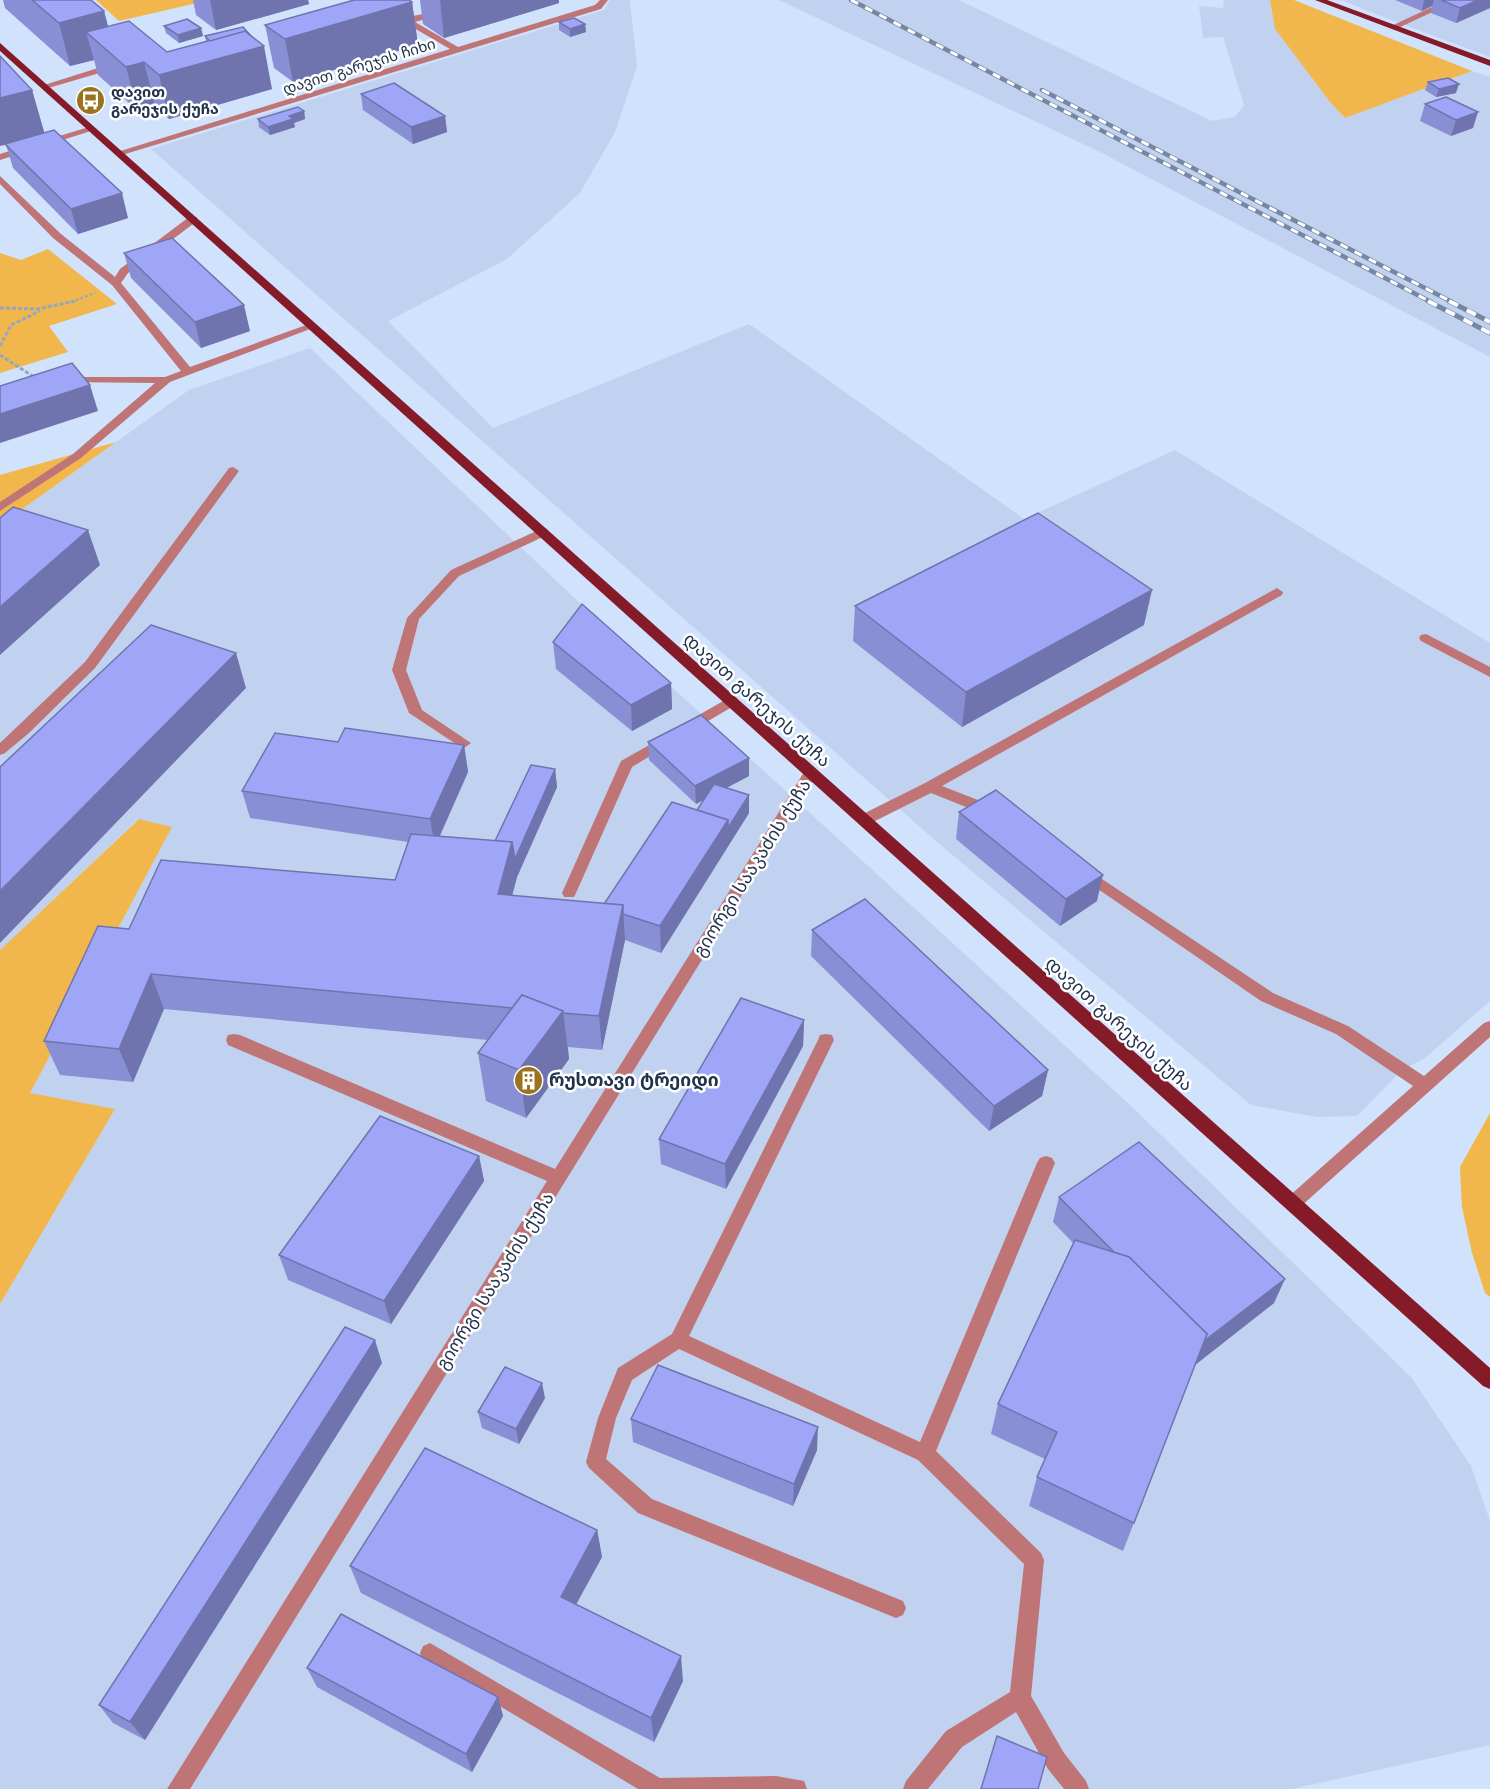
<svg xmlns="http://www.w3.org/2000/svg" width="1490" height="1789" font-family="Helvetica,'Noto Sans Georgian',sans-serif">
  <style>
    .built { fill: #c0d2f0 }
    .green { fill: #f1b74c }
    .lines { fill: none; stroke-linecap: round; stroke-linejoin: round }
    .path-far1 { stroke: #95a6c0; stroke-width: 2; stroke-dasharray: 3 2; stroke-linecap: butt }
    .path { stroke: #95a6c0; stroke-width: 3; stroke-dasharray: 4 2; stroke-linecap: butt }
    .minor { fill: #bf7576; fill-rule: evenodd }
    .major { fill: #851a28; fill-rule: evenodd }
    .rail-far1-casing { stroke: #7687a2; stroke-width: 4.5 }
    .rail-casing { stroke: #7687a2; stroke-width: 5 }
    .rail-far1 { stroke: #fff; stroke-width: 3; stroke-dasharray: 8; stroke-linecap: butt }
    .rail { stroke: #fff; stroke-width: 4; stroke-dasharray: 10; stroke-linecap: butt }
    .wall { fill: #898fd5 }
    .shaded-wall { fill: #6f74ae }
    .building { fill: #9fa6f8; stroke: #6f74ae; stroke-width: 1.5 }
    .labels { text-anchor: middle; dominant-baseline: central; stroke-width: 5; stroke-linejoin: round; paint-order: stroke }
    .far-street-label { font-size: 15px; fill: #22334d; stroke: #fff }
    .far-poi-label { font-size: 15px; font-weight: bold; fill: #22334d; stroke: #fff; text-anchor: start }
    .street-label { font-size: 18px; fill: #22334d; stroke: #fff }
    .poi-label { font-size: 18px; font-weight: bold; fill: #22334d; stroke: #fff; text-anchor: start }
  </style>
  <rect width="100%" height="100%" fill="#d1e2fd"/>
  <g class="built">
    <polygon points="610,0 630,0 637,66 615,132 580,193 507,259 388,321 493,428 749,324 1024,519 1175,450 1490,643 1490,1001 1425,1058 1402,1070 1357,1116 1317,1117 1251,1105 937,842 151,149 604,10"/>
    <polygon points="779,0 959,0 1212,121 1235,117 1244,105 1223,37 1203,38 1199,6 1223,8 1224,0 1270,0 1275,29 1330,102 1345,118 1472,71 1490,77 1490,357 1102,153"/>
    <polygon points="1341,0 1490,0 1490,57 1386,18"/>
    <polygon points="310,348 584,607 1130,1105 1411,1377 1471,1466 1490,1521 1490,1745 1292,1789 0,1789 0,1304 115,1109 30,1094 138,819 0,950 0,525 189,390"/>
  </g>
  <g class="green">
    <polygon points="96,0 210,0 119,21"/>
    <polygon points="1270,0 1294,0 1472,71 1345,118 1330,102 1275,29"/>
    <polygon points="48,249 117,304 49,326 68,352 0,373 0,253 21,260"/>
    <polygon points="116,442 0,525 0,475"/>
    <polygon points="139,819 172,827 30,1093 115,1109 0,1304 0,950"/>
    <polygon points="1490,1113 1490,1297 1485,1293 1472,1253 1462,1207 1460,1167"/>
  </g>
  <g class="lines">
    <polyline class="path-far1" points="71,302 95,293"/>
    <g class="path">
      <polyline points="0,308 37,309 76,301"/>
      <polyline points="0,346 11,325 40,311"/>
      <polyline points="0,355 34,377"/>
    </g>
    <g class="minor">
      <polygon points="600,0 608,0 601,9 122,155 114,153 450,49 407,24 392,27 392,23 402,18 444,10 444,14 415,22 458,47 595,5"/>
      <polygon points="1447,0 1458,0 1396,29 1389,27"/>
      <polygon points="117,62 121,65 120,67 45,89 41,86"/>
      <polygon points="89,127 97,129 0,160 0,154"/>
      <polygon points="0,176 61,234 115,277 120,269 189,217 197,217 197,221 128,273 121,283 190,367 309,324 313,323 318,326 170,382 81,458 0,511 0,502 73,454 155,383 64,382 60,381 60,377 165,377 181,371 112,285 53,238 0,184"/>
      <polygon points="233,467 239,471 95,668 29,733 5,753 0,755 0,743 85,662 229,468"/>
      <polygon points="543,528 547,529 549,532 547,535 459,576 419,619 406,670 422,710 471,743 464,748 459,746 409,713 392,670 407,618 451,570"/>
      <polygon points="1277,588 1283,592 1282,595 942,786 996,807 998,811 996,815 986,815 931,793 869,824 864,825 857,820 859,816 925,783"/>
      <polygon points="1426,634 1490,667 1490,677 1421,641 1419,638 1421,635"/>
      <polygon points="732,696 737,698 739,701 737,704 693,730 683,730 681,727 683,724"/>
      <polygon points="665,736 672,741 670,744 632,767 576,893 574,897 564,897 562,893 621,761"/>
      <polygon points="811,767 816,769 818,772 816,775 190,1789 167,1789 547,1181 228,1045 226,1040 228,1035 234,1034 240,1035 555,1169 806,769"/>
      <polygon points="1084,867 1273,993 1348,1026 1424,1076 1484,1023 1490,1021 1490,1037 1299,1208 1293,1210 1287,1208 1284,1203 1287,1198 1413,1086 1336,1034 1261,1001 1079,876 1077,872 1079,868"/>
      <polygon points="826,1034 832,1035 834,1040 689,1336 920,1442 1037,1163 1040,1158 1046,1156 1052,1158 1055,1163 936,1451 1041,1553 1044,1560 1031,1696 1064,1753 1086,1781 1089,1789 1064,1789 1048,1769 1016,1712 962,1747 928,1789 903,1789 906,1781 946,1731 1010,1692 1024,1564 918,1460 679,1349 632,1380 616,1418 606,1459 652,1499 903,1601 906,1608 903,1615 896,1618 638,1513 589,1468 586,1462 598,1418 618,1368 672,1334 818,1040 820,1035"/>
      <polygon points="430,1643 660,1778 776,1776 804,1781 807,1789 638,1789 423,1660 420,1653 423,1646"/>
    </g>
    <g class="major">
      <polygon points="1315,0 1327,0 1490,60 1490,66"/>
      <polygon points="0,43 1490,1368 1490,1389 1483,1386 0,51"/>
    </g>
    <defs>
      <g id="rail-far1">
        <polyline points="851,0 1431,302"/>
        <polyline points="1042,90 1452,302"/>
      </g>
      <g id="rail">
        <polyline points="1428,301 1490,333"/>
        <polyline points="1449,301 1490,322"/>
      </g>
    </defs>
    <use href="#rail-far1" class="rail-far1-casing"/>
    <use href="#rail" class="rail-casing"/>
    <use href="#rail-far1" class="rail-far1"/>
    <use href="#rail" class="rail"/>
  </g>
  <g class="wall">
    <polygon points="3,0 91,0 104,11 108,26 167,52 206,41 205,36 272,89 169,119 155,106 138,111 98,75 94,60 70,66 5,8"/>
    <polygon points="193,0 308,0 309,4 216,30 196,15"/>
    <polygon points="420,0 559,0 559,3 444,38 423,24"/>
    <polygon points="1395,0 1490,0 1490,8 1456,23 1431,13 1432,6 1422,11"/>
    <polygon points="412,2 418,45 293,82 274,68 265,25"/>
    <polygon points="559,22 585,24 586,32 570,37 559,30"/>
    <polygon points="164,26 201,28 203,36 179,43 166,33"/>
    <polygon points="1428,82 1456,93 1436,97 1425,90"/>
    <polygon points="32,90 44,133 128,218 78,234 13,168 6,145"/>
    <polygon points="361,94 445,116 447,132 413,144 363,110"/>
    <polygon points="1425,104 1473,128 1451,136 1420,121"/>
    <polygon points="304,111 305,119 294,123 295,127 270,135 259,127 258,119"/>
    <polygon points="124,253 250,331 201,348 131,278"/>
    <polygon points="855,606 1144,625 962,727 853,641"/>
    <polygon points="553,642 671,683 672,709 632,731 556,669"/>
    <polygon points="338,742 464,745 468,772 440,836 495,841 555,769 557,787 517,877 512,896 604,904 697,810 703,800 696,804 649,760 648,742 749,758 749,776 726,788 749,813 661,953 625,940 602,1050 568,1047 569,1059 526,1118 486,1101 478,1053 488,1040 164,1009 133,1082 60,1075 44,1041 129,929 395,880 408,842 250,818 242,791"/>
    <polygon points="959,812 1097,901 1060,926 956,839"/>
    <polygon points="812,930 1048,1070 1042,1096 989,1131 811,956"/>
    <polygon points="804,1020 803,1046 726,1189 661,1164 659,1139"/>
    <polygon points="479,1156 484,1181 391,1324 288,1280 279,1255"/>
    <polygon points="1059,1197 1274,1303 1195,1365 1123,1551 1029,1506 1037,1477 1045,1459 991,1434 998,1404 1073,1243 1053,1222"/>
    <polygon points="382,1363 145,1740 113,1723 99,1705"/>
    <polygon points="545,1398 519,1444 482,1428 478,1412"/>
    <polygon points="631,1419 817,1450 793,1506 633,1442"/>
    <polygon points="597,1530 602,1557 576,1604 683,1681 654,1742 361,1593 350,1566"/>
    <polygon points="307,1668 498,1697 503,1716 472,1772 317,1687"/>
  </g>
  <g class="shaded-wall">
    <polygon points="210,0 308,0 309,4 216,30"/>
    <polygon points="440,0 559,0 559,3 444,38"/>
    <polygon points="1424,0 1434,0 1432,6 1422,11"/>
    <polygon points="1478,0 1490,0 1490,8 1456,23 1460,8"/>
    <polygon points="412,2 418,45 293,82 285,39"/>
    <polygon points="104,11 115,54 86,32 94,60 70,66 59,23"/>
    <polygon points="585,24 586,32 570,37 570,29"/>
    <polygon points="201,28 203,36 179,43 178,35"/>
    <polygon points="264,46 272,89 169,119 159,75"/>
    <polygon points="144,62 155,106 138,111 126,67"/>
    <polygon points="1459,84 1456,93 1436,97 1439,89"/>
    <polygon points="32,90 45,135 0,146 0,98"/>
    <polygon points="304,111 305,119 294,123 295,127 270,135 268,127 289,116"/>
    <polygon points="1478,112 1473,128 1451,136 1456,120"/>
    <polygon points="445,116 447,132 413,144 411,127"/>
    <polygon points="122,193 128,218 78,234 71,209"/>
    <polygon points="244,305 250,331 201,348 195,322"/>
    <polygon points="90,385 98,411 0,443 0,414"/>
    <polygon points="88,530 100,565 0,655 0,607"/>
    <polygon points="1152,590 1144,625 962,727 966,692"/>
    <polygon points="236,653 246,688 0,943 0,891"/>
    <polygon points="671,683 672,709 632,731 631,705"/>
    <polygon points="464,745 468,772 435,846 430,819"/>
    <polygon points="749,758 749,776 696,804 695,786"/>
    <polygon points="555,769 557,787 517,877 503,929 498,894 512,842"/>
    <polygon points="749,795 749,813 661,953 660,926 728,820"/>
    <polygon points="1103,875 1097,901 1060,926 1066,899"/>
    <polygon points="623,905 625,940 602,1050 599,1016"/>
    <polygon points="151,974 164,1009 133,1082 119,1049"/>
    <polygon points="563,1011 569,1059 526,1118 519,1070"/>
    <polygon points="804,1020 803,1046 726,1189 725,1164"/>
    <polygon points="1048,1070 1042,1096 989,1131 994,1106"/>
    <polygon points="479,1156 484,1181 391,1324 384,1301"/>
    <polygon points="1285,1279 1274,1303 1195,1365 1204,1341"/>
    <polygon points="375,1340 382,1363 145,1740 130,1722"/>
    <polygon points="542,1383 545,1398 519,1444 516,1429"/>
    <polygon points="818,1427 817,1450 793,1506 794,1484"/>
    <polygon points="597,1530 602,1557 566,1623 561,1597"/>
    <polygon points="681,1656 683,1681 654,1742 651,1718"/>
    <polygon points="498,1697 503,1716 472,1772 466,1754"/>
  </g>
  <g class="building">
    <polygon points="32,0 91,0 104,11 59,23"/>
    <polygon points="354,0 409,0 412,2 285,39 265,25"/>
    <polygon points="1441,0 1478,0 1460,8"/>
    <polygon points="574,18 585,24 570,29 559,22"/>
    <polygon points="187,19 201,28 178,35 164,26"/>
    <polygon points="129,21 167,52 245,31 264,46 159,75 144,62 126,67 86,32"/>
    <polygon points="243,27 251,36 245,31 210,41 205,36"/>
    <polygon points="0,56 32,90 0,98"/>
    <polygon points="1448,78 1459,84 1439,89 1428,82"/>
    <polygon points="394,83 445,116 411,127 361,94"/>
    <polygon points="1446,97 1478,112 1456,120 1425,104"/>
    <polygon points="298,107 304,111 289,116 293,119 268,127 258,119"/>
    <polygon points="54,130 122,193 71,209 5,144"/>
    <polygon points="172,238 244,305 195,322 124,253"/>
    <polygon points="72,363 90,385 0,414 0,386"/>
    <polygon points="13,507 88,530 0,607 0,518"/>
    <polygon points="1038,513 1152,590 966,692 855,606"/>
    <polygon points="582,604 671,683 631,705 553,642"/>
    <polygon points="151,625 236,653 0,891 0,767"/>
    <polygon points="701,715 749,758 695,786 648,742"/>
    <polygon points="345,728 464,745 430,819 242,791 275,733 338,742"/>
    <polygon points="531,765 555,769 515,859 512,842 495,841"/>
    <polygon points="714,784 749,795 728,828 728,820 697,810"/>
    <polygon points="996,790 1103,875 1066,899 959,812"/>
    <polygon points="672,802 728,820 660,926 623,914 623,905 604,904"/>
    <polygon points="411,834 512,842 498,894 623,905 599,1016 563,1013 563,1011 522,995 512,1008 151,974 119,1049 44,1041 98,926 129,929 161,860 395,880"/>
    <polygon points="865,899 1048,1070 994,1106 812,930"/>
    <polygon points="522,995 563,1011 519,1070 478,1053"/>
    <polygon points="741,998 804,1020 725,1164 659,1139"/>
    <polygon points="380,1116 479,1156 384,1301 279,1255"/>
    <polygon points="1139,1142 1285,1279 1204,1341 1207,1334 1129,1257 1115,1253 1059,1197"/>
    <polygon points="1075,1240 1129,1257 1207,1334 1134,1523 1037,1477 1057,1432 998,1404"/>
    <polygon points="345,1327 375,1340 130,1722 99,1705"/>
    <polygon points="658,1365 818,1427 794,1484 631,1419"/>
    <polygon points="505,1367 542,1383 516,1429 478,1412"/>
    <polygon points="425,1448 597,1530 561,1597 681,1656 651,1718 350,1566"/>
    <polygon points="341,1614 498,1697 466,1754 307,1668"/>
    <polygon points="997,1736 1047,1757 1038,1789 981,1789"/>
  </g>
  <defs>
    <symbol id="bus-disc" viewBox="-11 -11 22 22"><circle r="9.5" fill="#9c7220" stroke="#fff"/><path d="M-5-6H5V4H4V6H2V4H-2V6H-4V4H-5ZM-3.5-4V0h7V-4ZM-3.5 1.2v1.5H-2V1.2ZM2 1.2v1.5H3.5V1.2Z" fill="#fff"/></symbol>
    <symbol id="building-disc" viewBox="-11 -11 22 22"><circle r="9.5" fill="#9c7220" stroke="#fff"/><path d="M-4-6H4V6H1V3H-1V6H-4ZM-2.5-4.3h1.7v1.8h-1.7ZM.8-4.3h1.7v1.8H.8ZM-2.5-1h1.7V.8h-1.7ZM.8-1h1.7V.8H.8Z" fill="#fff"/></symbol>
  </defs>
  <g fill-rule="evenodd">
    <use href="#bus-disc" x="74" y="84" width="33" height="33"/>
    <use href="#building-disc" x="512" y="1064" width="33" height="33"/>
  </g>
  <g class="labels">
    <g class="far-street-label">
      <text transform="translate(359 66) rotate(-17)">დავით გარეჯის ჩიხი</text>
    </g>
    <g class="far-poi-label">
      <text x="111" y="91">დავით<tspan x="111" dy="17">გარეჯის ქუჩა</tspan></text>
    </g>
    <g class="street-label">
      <text transform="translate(757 700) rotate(42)">დავით გარეჯის ქუჩა</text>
      <text transform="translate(752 868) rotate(-58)">გიორგი სააკაძის ქუჩა</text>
      <text transform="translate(1119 1024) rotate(42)">დავით გარეჯის ქუჩა</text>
      <text transform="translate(495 1281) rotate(-58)">გიორგი სააკაძის ქუჩა</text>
    </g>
    <g class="poi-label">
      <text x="549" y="1080">რუსთავი ტრეიდი</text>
    </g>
  </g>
</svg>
